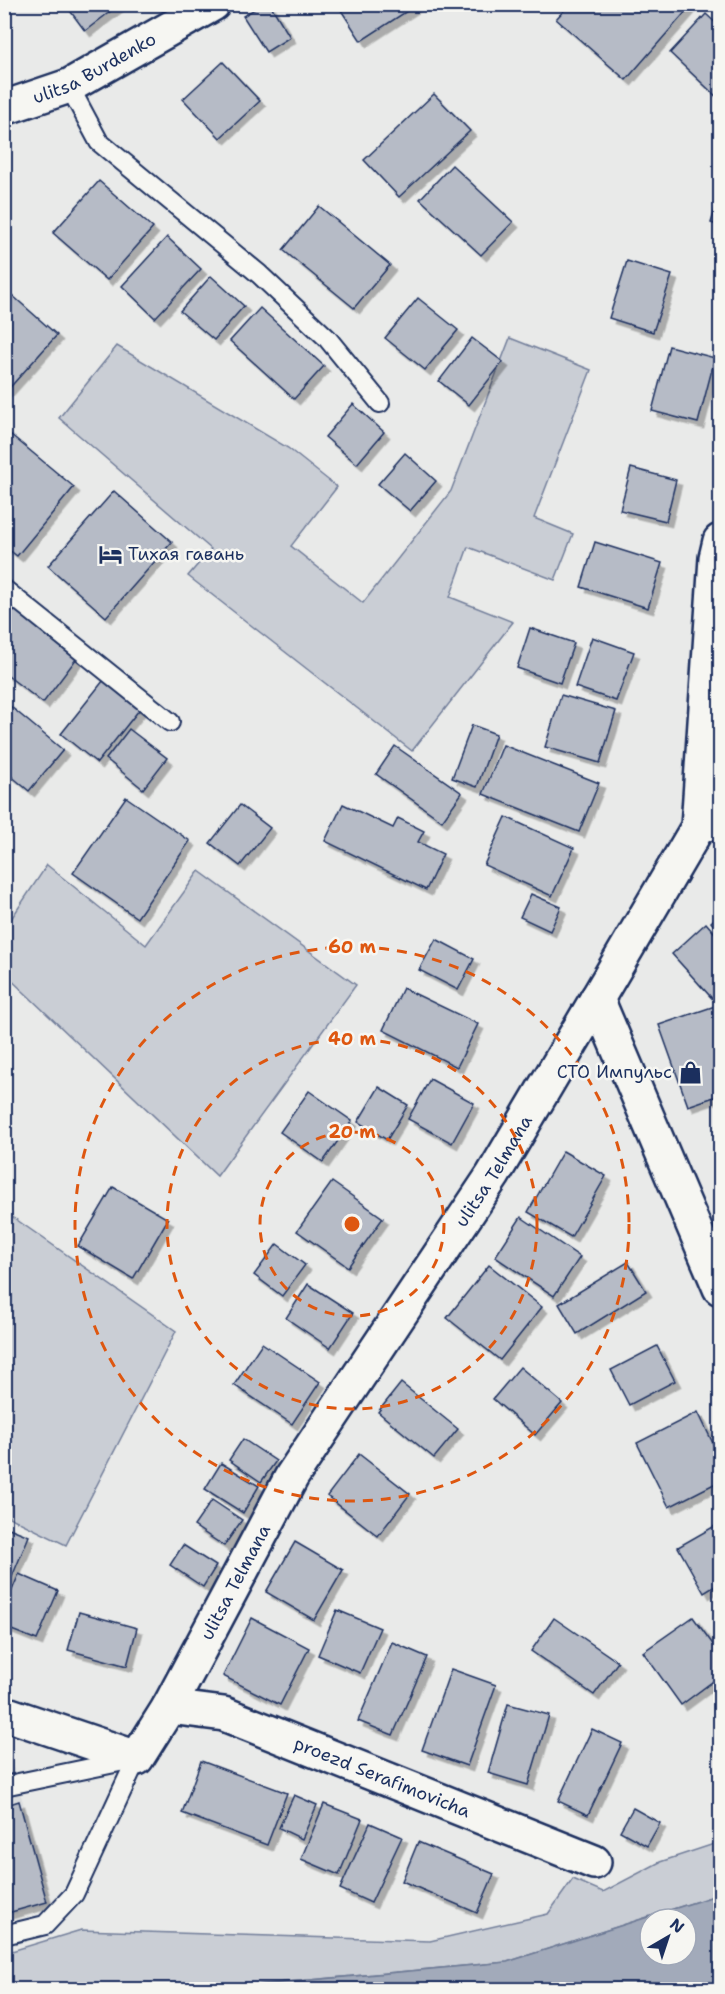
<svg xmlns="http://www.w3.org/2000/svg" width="725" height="1994" font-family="'Shantell Sans',sans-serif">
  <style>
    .built { fill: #dadcde }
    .green { fill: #caced5; stroke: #727e9a; stroke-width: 1.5 }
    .water { fill: #a2aaba; stroke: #6c7995; stroke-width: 1.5; fill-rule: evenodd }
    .building { fill: #b6bbc6; stroke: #1b2f5e; stroke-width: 1.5; filter: url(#shadow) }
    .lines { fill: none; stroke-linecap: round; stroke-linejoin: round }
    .lane-casing { stroke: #1b2f5e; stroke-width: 22 }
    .street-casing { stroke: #1b2f5e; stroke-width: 38 }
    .secondary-casing { stroke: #1b2f5e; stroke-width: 38 }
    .lane { stroke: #f6f6f2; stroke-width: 18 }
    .street { stroke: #f6f6f2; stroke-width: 33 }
    .secondary { stroke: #f6f6f2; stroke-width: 33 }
    .ring { fill: none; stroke: #de5710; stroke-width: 3; stroke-dasharray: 10 8 }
    .labels { text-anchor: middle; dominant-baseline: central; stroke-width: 5; stroke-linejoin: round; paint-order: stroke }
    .street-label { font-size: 18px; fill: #1b2f5e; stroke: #f6f6f2 }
    .poi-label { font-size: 18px; fill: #1b2f5e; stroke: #f6f6f2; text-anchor: start }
    .centre { fill: #de5710; stroke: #f6f6f2; stroke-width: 3 }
    .ring-label { font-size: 18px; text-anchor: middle; font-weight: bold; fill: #de5710; stroke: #f6f6f2; stroke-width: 5; stroke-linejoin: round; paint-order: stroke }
  </style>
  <defs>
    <filter id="shadow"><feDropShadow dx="5.5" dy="5.5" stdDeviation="0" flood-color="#0004"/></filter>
  </defs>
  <rect width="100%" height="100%" fill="#e9eae9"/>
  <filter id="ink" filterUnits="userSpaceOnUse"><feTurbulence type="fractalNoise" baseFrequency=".0167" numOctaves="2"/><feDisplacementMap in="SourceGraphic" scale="12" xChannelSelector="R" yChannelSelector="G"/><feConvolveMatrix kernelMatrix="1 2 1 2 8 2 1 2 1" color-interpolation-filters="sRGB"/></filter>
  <g filter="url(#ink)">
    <polygon class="built" points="4,1734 51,1904 5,1917 4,1917"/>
    <g class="green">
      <polygon points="510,338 591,370 534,518 573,534 555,580 468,547 450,597 513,622 412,751 188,576 211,549 59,418 117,346 288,448 337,487 291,546 363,603 451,491"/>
      <polygon points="47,865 146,945 199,871 356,985 217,1176 5,974 5,928"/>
      <polygon points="4,1211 176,1331 66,1545 5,1515"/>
      <polygon points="720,1842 720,1894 507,1962 213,1989 5,1990 5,1953 81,1930 430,1941 548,1914 573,1879 603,1892 660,1862"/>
    </g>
    <path class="water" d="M720 1894V1989H213L507 1962ZM650 1919H686V1955H650Z"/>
    <g class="building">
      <polygon points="65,4 120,4 85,31"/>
      <polygon points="263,4 270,4 290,37 266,52 243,16"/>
      <polygon points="337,4 418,4 361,41"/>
      <polygon points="570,4 685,4 689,8 626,80 556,19"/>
      <polygon points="706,14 720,27 720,100 670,53"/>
      <polygon points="223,62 260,101 220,138 183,99"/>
      <polygon points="434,94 470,131 399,197 364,160"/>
      <polygon points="452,165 513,222 481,255 420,199"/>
      <polygon points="99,181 153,228 107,280 53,233"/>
      <polygon points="720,194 720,226 711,223"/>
      <polygon points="319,206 390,265 354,308 283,250"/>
      <polygon points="167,237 201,269 155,318 122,286"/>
      <polygon points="627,261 672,275 653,332 609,318"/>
      <polygon points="211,276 244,306 214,340 180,311"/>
      <polygon points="4,288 57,335 4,394"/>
      <polygon points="418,298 458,330 425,370 385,338"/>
      <polygon points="260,308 324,366 294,399 230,341"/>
      <polygon points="472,338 503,362 469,405 439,381"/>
      <polygon points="669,346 715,358 698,423 652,411"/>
      <polygon points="353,404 384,432 357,464 325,437"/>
      <polygon points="4,429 74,487 17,556 4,546"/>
      <polygon points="405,453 436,481 410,511 378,484"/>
      <polygon points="631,468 676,480 666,521 620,510"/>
      <polygon points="114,491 172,542 106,617 48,566"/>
      <polygon points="595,542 662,563 648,608 581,587"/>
      <polygon points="4,596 80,654 43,703 4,673"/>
      <polygon points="530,628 574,643 560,683 517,668"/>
      <polygon points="592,637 634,652 616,701 575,687"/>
      <polygon points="107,676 143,705 97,763 61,734"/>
      <polygon points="561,695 616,711 600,763 545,747"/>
      <polygon points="4,701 63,750 29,791 4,770"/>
      <polygon points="472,725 496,734 477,787 452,778"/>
      <polygon points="129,729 167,758 143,789 106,759"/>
      <polygon points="503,745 599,783 579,832 483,794"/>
      <polygon points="395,746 462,793 442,821 376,774"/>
      <polygon points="126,797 190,841 137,918 73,873"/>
      <polygon points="343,804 393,828 398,818 424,831 418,842 443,854 426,890 325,841"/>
      <polygon points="240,805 270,828 240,866 210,843"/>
      <polygon points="506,817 574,848 552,896 484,865"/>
      <polygon points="531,894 561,907 550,931 520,917"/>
      <polygon points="720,914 720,933 711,922"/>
      <polygon points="706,923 720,939 719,1006 672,954"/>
      <polygon points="436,939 474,959 458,990 419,970"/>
      <polygon points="403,988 478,1024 457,1067 383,1030"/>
      <polygon points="715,1006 720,1022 720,1095 688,1106 659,1025"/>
      <polygon points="430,1079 474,1103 452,1143 408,1119"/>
      <polygon points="379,1087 408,1105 387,1140 358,1122"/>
      <polygon points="309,1091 352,1121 323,1162 280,1132"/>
      <polygon points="563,1151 606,1176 571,1237 528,1212"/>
      <polygon points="332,1182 383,1218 348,1267 297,1231"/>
      <polygon points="113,1187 168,1219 133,1279 78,1246"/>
      <polygon points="521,1217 580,1257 554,1296 495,1257"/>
      <polygon points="277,1244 305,1265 282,1296 254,1275"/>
      <polygon points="628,1262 646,1291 577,1334 559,1304"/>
      <polygon points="489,1265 542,1307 500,1360 447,1318"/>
      <polygon points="308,1284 353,1313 330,1348 286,1318"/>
      <polygon points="262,1343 320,1382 292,1424 234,1385"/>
      <polygon points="657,1346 675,1381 629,1405 611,1370"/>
      <polygon points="520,1367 562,1403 535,1435 493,1399"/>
      <polygon points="401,1383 458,1429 434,1458 378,1412"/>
      <polygon points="698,1412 720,1458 720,1481 669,1507 637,1443"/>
      <polygon points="243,1439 276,1461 261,1482 229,1460"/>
      <polygon points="359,1454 410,1494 378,1536 327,1496"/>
      <polygon points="221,1463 259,1486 243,1513 205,1489"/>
      <polygon points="212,1500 242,1520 224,1546 194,1526"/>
      <polygon points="720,1523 720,1583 704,1593 678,1547"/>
      <polygon points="4,1526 29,1536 4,1596"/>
      <polygon points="295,1542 343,1570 314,1620 266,1592"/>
      <polygon points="183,1545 216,1566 203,1587 170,1565"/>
      <polygon points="19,1574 58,1591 37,1640 4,1627 4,1609"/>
      <polygon points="337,1610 380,1628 360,1673 318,1655"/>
      <polygon points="79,1612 137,1628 127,1666 68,1650"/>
      <polygon points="693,1617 720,1654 720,1676 681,1705 643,1652"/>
      <polygon points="252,1618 309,1648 280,1705 223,1676"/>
      <polygon points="554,1618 618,1662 594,1695 531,1651"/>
      <polygon points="392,1642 427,1657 393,1735 358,1721"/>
      <polygon points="451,1669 496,1685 467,1766 422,1750"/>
      <polygon points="508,1704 549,1715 528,1785 488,1773"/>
      <polygon points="592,1729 622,1743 588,1815 558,1801"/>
      <polygon points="201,1761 287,1793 267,1845 182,1813"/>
      <polygon points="294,1795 317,1805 302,1839 279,1828"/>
      <polygon points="19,1801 47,1902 4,1914 4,1806"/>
      <polygon points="324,1804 362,1819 339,1875 301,1859"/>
      <polygon points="633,1808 660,1823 647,1846 620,1831"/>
      <polygon points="370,1823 402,1837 371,1903 340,1889"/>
      <polygon points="418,1842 494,1874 477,1913 402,1881"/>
    </g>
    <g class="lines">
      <defs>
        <g id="lane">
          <polyline points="69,86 99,142 259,274 327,338 380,403"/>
          <polyline points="4,589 170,722"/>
          <polyline points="4,1786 129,1760"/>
          <polyline points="4,1935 45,1925 74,1894 137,1758"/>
        </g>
        <g id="street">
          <path id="s1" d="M4 108 69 86 213 4"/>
          <polyline points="698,827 720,820"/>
          <polyline points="597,999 720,1288"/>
          <path id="s2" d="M169 1707 224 1714 594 1862"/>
          <path id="s3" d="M4 1713 137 1758 169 1707 292 1476 493 1175 597 999"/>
        </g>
        <polyline id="secondary" points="597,999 698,827 716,558 720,541"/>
      </defs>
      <use href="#lane" class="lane-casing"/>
      <use href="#street" class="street-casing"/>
      <use href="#secondary" class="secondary-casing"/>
      <use href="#lane" class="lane"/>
      <use href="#street" class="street"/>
      <use href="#secondary" class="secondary"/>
    </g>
  </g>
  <g class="ring">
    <circle cx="352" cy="1224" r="92"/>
    <circle cx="352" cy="1224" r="185"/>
    <circle cx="352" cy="1224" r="277"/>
  </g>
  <defs>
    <symbol id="hotel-bare" viewBox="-9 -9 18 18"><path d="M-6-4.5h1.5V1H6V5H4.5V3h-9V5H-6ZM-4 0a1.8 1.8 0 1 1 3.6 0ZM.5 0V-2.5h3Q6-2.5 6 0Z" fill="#1b2f5e" stroke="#f6f6f2" stroke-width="2.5" paint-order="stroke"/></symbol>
    <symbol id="shop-bare" viewBox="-9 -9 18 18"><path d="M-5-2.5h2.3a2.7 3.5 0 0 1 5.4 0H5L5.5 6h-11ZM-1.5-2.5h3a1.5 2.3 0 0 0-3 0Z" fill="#1b2f5e" stroke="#f6f6f2" stroke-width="2.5" paint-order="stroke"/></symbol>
  </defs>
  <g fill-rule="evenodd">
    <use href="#hotel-bare" x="94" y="538" width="33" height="33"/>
    <use href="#shop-bare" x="674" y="1056" width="33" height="33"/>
  </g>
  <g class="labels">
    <g class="street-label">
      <text stroke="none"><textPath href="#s1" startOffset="99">ulitsa Burdenko</textPath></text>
      <text stroke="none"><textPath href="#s3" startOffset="828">ulitsa Telmana</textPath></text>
      <text stroke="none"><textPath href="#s3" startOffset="342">ulitsa Telmana</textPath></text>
      <text stroke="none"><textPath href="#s2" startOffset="226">proezd Serafimovicha</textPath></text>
    </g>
    <g class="poi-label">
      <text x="128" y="554">Тихая гавань</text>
      <text x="672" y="1072" text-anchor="end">СТО Импульс</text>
    </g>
  </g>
  <circle cx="352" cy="1224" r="9" class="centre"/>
  <g class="ring-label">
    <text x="352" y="953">60 m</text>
    <text x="352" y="1045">40 m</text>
    <text x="352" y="1138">20 m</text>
  </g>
  <rect width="725" height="1994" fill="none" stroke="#f6f6f2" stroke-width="24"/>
  <rect x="12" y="12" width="701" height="1970" fill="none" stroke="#1b2f5e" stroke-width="2" filter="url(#ink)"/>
  <g transform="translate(668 1937) rotate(39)"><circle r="28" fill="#f6f6f2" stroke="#9ea6b7" stroke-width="1.5"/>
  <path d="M0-4.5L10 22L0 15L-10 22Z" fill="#1b2f5e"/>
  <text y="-9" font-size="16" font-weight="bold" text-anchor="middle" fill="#1b2f5e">N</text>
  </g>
</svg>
